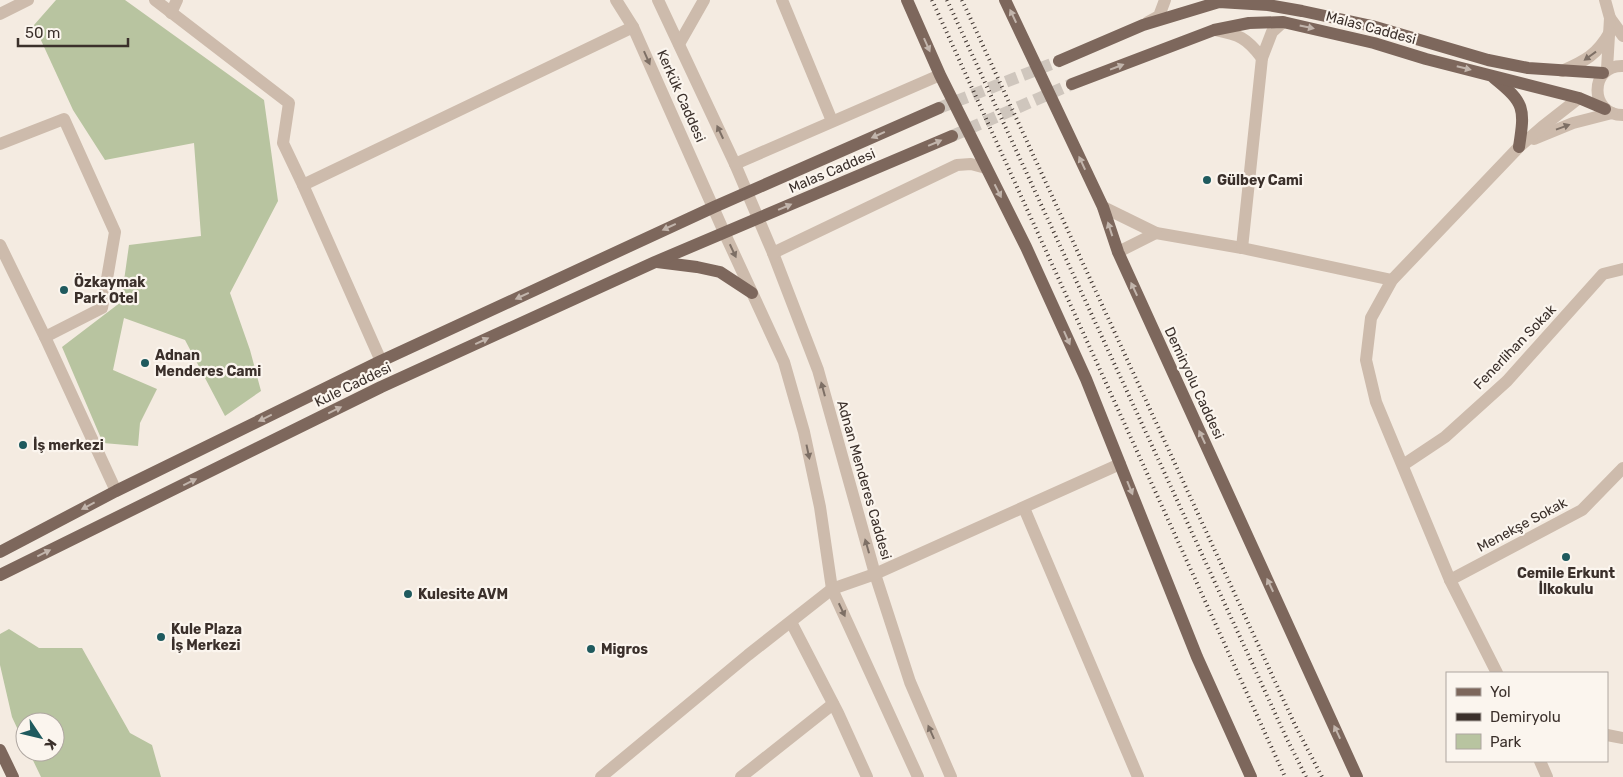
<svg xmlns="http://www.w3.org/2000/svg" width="1623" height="777" font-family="Rubik,sans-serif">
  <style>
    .green { fill: #b8c4a0 }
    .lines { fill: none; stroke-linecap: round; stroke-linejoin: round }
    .major-tunnel { stroke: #cfc6bd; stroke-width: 12; stroke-dasharray: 12 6; stroke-linecap: butt }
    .minor { stroke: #cdbbac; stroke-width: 12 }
    .major { stroke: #7d675c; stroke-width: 12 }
    .rail { stroke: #3b302b; stroke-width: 4; stroke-dasharray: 1 4; stroke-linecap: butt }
    .oneway { fill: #c2b5ac }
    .oneway2 { fill: #7d6f65 }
    .poi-dot { fill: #1f5a5e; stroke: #fbf5ee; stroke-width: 2 }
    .labels { text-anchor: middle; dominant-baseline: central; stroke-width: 4.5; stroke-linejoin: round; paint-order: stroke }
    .street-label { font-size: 14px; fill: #3b302b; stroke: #fbf5ee }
    .poi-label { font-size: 14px; font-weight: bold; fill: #3b302b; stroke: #fbf5ee; text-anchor: start }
  </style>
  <rect width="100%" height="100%" fill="#f4ebe1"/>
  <g class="green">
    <polygon points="56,0 125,0 264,100 278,201 230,293 250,350 261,391 225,416 185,340 124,318 113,370 157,389 140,423 138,446 103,443 62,347 121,302 129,245 201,236 194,143 105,160 73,110 34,25"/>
    <polygon points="9,629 39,648 82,648 130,733 152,745 161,777 41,777 29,752 55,752 55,722 25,722 25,745 12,717 0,665 0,634"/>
  </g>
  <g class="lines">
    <g class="major-tunnel">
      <polyline points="939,108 1059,61"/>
      <polyline points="952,136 1072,84"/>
    </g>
    <g class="minor">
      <polyline points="155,0 289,103 283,143 303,185 381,361"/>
      <polyline points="616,0 633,27 724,232 784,362 804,432 820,507 832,589 918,777"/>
      <polyline points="658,0 735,164 773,253 818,370 875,574 910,682 951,777"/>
      <polyline points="782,0 832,121"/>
      <polyline points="1605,0 1610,18 1623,36"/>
      <polyline points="171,13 177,0"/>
      <polyline points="0,14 28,0"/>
      <polyline points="1148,22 1159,16 1165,0"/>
      <path d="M1215 30C1239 35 1246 37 1262 58"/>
      <polyline points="679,44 704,0"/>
      <path d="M1623 66C1589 65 1589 115 1623 115"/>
      <polyline points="1607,69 1610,18"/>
      <path d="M1562 71C1585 61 1597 55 1610 32"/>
      <polyline points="1534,139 1573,123 1612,113"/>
      <polyline points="0,144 64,119 115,232 102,308 45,337"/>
      <polyline points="735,164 940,75"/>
      <polyline points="303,185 633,27"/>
      <polyline points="1103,207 1156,233 1242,248 1392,280"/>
      <polyline points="0,245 45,337 116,491"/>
      <polyline points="1242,248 1262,58 1272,32 1283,22"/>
      <polyline points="1118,252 1156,233"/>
      <polyline points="773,253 957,165 971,164 986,168"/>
      <polyline points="1403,465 1445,437 1507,381 1603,274 1623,269"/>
      <polyline points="1024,508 1138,777"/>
      <polyline points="1450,580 1582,510 1623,468"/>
      <polyline points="791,622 838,713 867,777"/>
      <polyline points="1497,673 1450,580 1376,402 1366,360 1371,318 1392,280 1519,147 1542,127 1579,98"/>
      <polyline points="1607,735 1623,738"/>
      <polyline points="1540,761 1547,777"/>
      <polyline points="601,777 748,655 832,589 875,574 1120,464"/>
      <polyline points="741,777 833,704"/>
    </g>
    <g class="major">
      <polyline points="907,0 940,75 1026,247 1086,379 1197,657 1251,777"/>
      <polyline points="1005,0 1103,207 1118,252 1357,777"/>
      <polyline points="1059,61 1143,25 1219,2 1268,5 1302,11 1372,26 1488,60 1528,68 1603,73"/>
      <path d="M1494 78C1525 103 1525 108 1519 147"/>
      <polyline points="1072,84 1214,30 1249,23 1283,22 1374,43 1426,59 1579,98 1605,109"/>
      <polyline points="657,262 697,267 720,272 752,293"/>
      <polyline points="0,552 116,491 381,361 714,207 939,108"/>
      <polyline points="0,575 381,387 655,262 952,136"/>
      <polyline points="0,750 13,777"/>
    </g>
    <g class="rail">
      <polyline points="932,0 1285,777"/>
      <polyline points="947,0 1286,737 1306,777"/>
      <polyline points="962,0 1295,725 1322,777"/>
    </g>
  </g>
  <defs><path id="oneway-solid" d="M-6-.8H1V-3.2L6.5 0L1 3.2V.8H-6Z" transform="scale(1.25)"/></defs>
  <g class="oneway">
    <use href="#oneway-solid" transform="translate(1013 16) rotate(-115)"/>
    <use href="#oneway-solid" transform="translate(1307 27) rotate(12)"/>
    <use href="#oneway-solid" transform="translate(927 45) rotate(66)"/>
    <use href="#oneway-solid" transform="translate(1117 67) rotate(-21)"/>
    <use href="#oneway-solid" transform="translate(1464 68) rotate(14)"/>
    <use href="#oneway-solid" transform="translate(878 135) rotate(156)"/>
    <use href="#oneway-solid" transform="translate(935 143) rotate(-23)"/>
    <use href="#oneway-solid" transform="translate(1082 163) rotate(-115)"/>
    <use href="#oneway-solid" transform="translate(998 191) rotate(63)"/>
    <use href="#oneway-solid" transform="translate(785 207) rotate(-23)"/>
    <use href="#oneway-solid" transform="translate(669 227) rotate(155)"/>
    <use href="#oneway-solid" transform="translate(1110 229) rotate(-108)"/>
    <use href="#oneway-solid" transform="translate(1134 289) rotate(-115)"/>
    <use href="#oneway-solid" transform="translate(522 296) rotate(155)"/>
    <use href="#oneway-solid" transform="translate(1067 338) rotate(66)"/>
    <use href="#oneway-solid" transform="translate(482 341) rotate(-25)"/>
    <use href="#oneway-solid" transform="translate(335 410) rotate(-26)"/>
    <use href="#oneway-solid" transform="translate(265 418) rotate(154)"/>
    <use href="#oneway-solid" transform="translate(1202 437) rotate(-115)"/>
    <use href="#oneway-solid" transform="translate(190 482) rotate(-26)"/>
    <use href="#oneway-solid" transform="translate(1130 488) rotate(68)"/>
    <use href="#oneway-solid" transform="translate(88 506) rotate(152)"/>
    <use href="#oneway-solid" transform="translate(44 553) rotate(-26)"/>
    <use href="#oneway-solid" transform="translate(1270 585) rotate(-115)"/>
    <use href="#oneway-solid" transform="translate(1337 732) rotate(-115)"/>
  </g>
  <g class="oneway2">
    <use href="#oneway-solid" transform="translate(1590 56) rotate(144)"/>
    <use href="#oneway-solid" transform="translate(647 58) rotate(66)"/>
    <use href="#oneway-solid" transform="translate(1563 127) rotate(-20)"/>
    <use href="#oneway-solid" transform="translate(720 132) rotate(-115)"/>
    <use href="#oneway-solid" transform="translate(733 251) rotate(65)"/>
    <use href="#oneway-solid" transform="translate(823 389) rotate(-105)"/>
    <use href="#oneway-solid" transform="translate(808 452) rotate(78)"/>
    <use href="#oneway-solid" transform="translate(867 546) rotate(-106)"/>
    <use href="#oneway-solid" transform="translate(842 610) rotate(65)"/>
    <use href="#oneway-solid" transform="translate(931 732) rotate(-114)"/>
  </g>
  <g class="poi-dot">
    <circle cx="1207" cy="180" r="5"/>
    <circle cx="64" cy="290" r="5"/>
    <circle cx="145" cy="363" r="5"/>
    <circle cx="23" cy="445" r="5"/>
    <circle cx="1566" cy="557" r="5"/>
    <circle cx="408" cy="594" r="5"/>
    <circle cx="161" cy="637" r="5"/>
    <circle cx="591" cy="649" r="5"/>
  </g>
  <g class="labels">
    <g class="street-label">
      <text transform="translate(1371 28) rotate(15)">Malas Caddesi</text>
      <text transform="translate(681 96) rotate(66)">Kerkük Caddesi</text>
      <text transform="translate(832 171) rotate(-23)">Malas Caddesi</text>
      <text transform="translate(1515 347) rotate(-46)">Fenerlihan Sokak</text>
      <text transform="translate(1194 383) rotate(65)">Demiryolu Caddesi</text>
      <text transform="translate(353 385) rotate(-26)">Kule Caddesi</text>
      <text transform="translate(864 480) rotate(74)">Adnan Menderes Caddesi</text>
      <text transform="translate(1522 525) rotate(-28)">Menekşe Sokak</text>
    </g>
    <g class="poi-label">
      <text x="1217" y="180">Gülbey Cami</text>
      <text x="74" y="282">Özkaymak<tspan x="74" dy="16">Park Otel</tspan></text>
      <text x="155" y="355">Adnan<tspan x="155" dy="16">Menderes Cami</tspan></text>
      <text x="33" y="445">İş merkezi</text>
      <text x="1566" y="573" text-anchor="middle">Cemile Erkunt<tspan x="1566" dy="16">İlkokulu</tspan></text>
      <text x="418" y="594">Kulesite AVM</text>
      <text x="171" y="629">Kule Plaza<tspan x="171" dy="16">İş Merkezi</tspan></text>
      <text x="601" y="649">Migros</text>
    </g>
  </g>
  <rect x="1446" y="672" width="162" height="90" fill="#fbf5ee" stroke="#aea6a0"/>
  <rect x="1456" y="688" width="25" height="8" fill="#7d675c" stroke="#aea6a0"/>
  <text x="1490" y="697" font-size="15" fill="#3b302b">Yol</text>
  <rect x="1456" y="713" width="25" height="8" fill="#3b302b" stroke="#aea6a0"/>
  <text x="1490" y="722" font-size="15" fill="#3b302b">Demiryolu</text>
  <rect x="1456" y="734" width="25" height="15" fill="#b8c4a0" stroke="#aea6a0"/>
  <text x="1490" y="747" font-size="15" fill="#3b302b">Park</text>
  <g transform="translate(40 737) rotate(125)"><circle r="24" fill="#fbf5ee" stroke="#aea6a0"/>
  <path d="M0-4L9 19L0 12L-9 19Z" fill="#1f5a5e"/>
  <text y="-8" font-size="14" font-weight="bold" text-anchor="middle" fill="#3b302b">K</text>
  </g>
  <path d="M18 38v8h110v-8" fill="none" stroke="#3b302b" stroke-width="2.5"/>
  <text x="25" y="38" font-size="15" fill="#3b302b" stroke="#fbf5ee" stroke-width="4" paint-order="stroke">50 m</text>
</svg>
